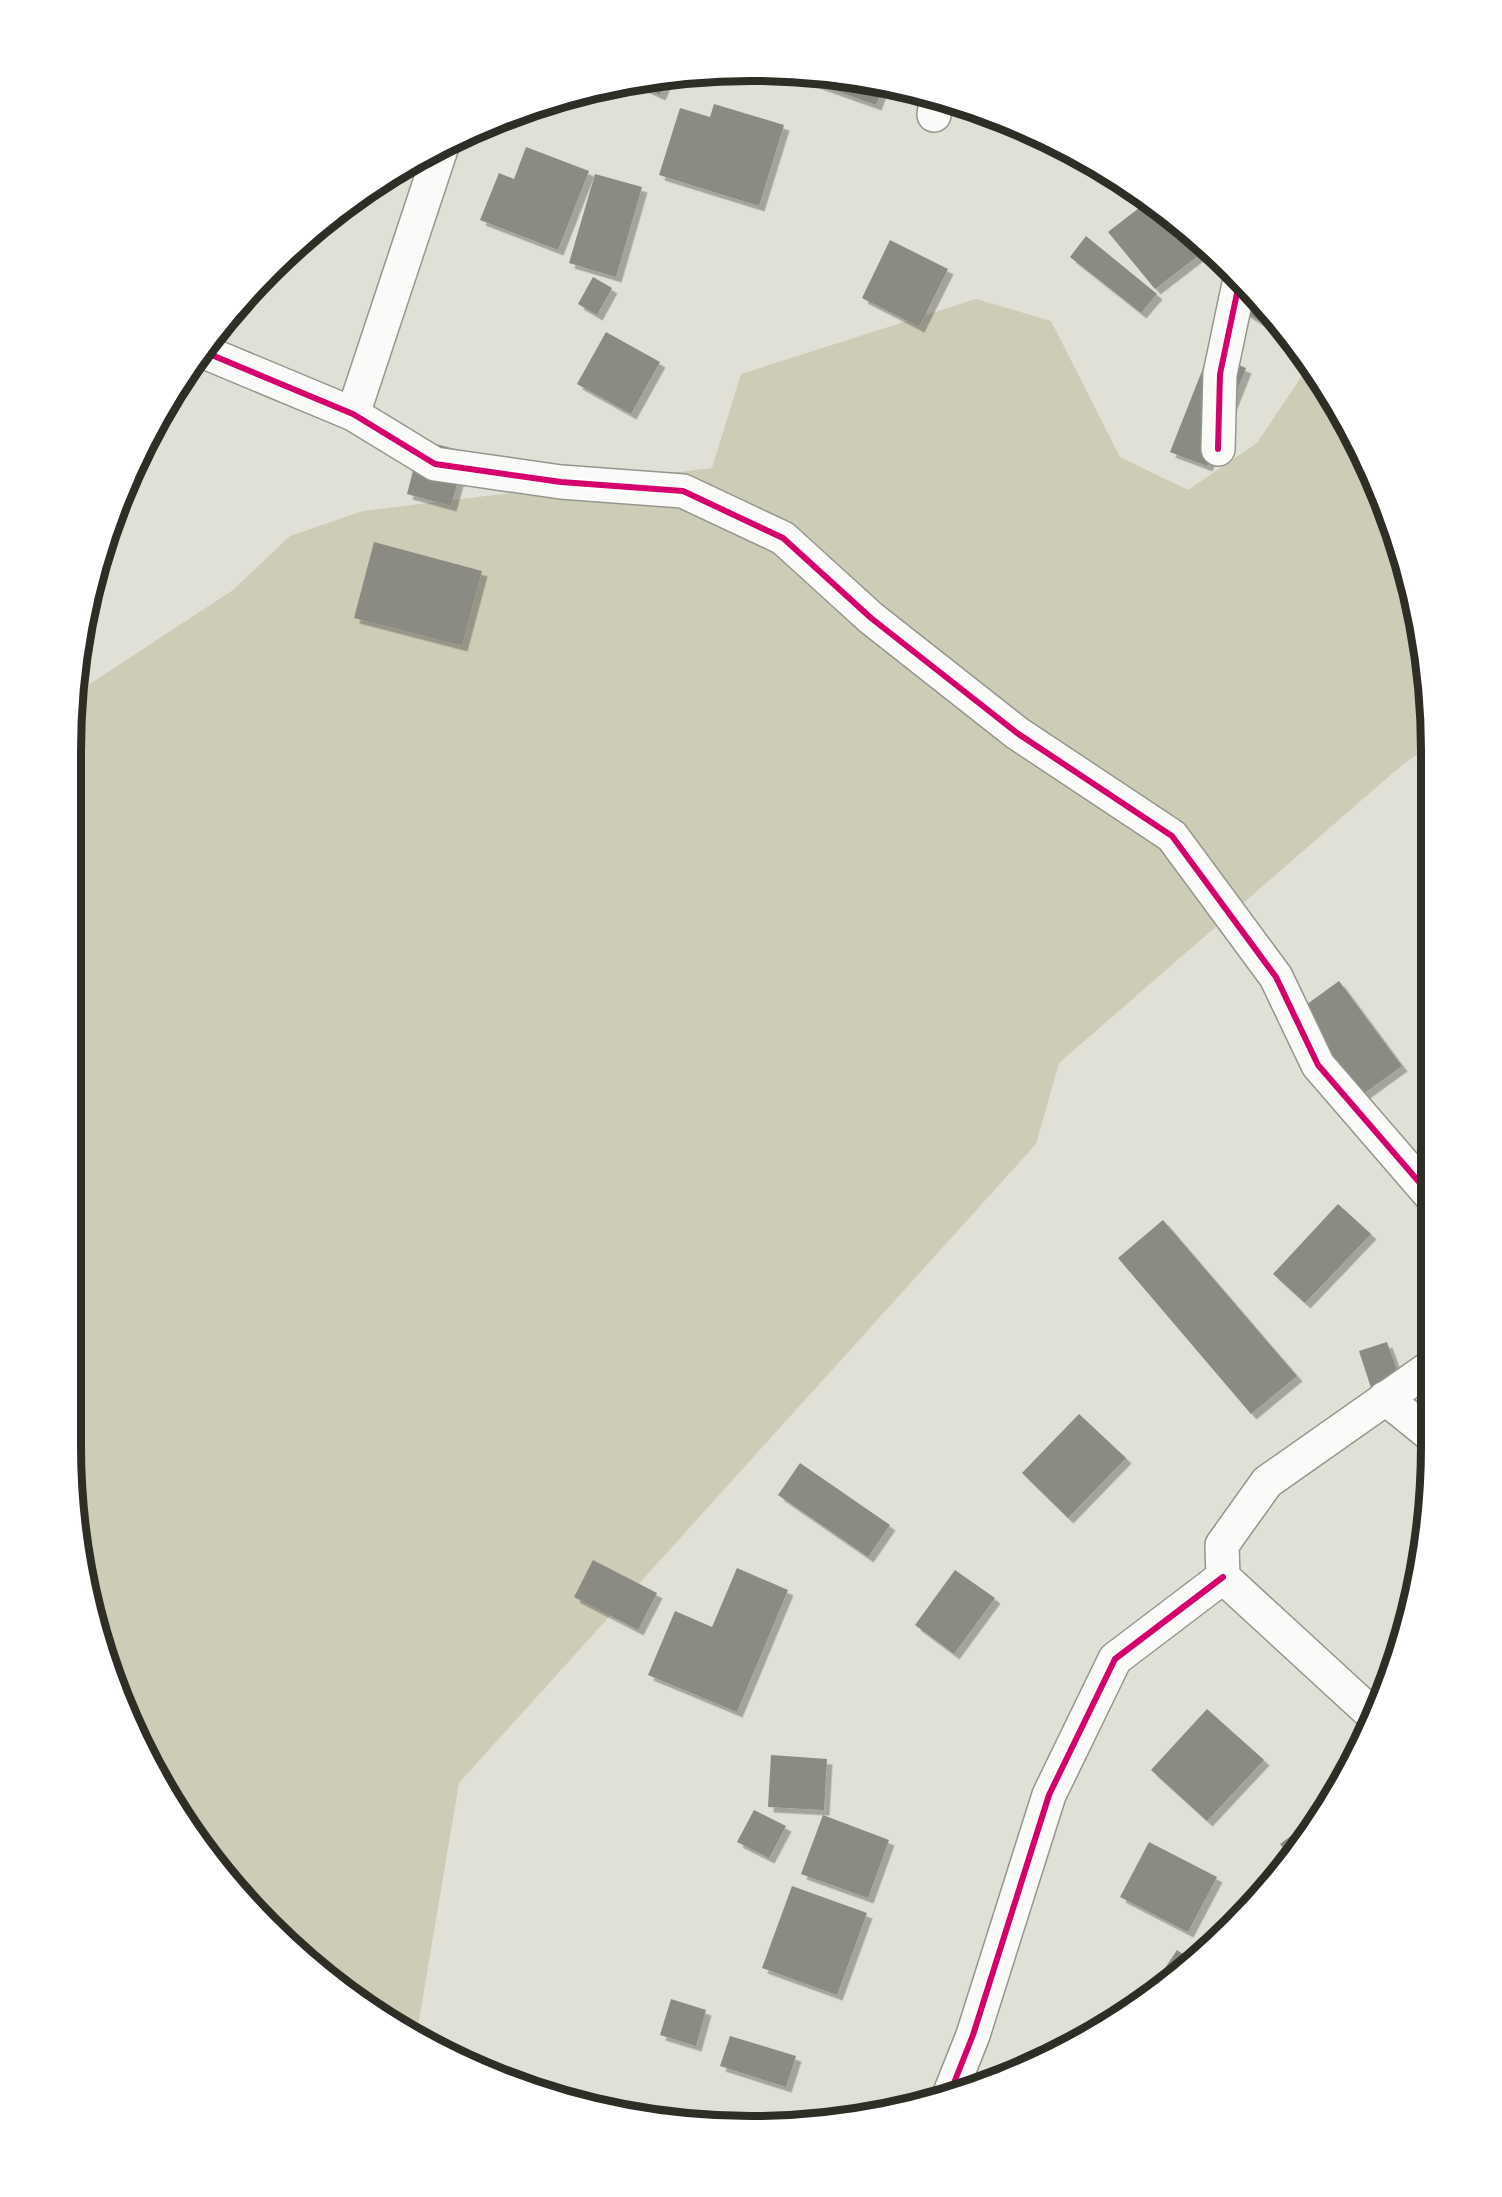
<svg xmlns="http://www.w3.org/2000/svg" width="1502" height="2197" font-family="'Space Grotesk',sans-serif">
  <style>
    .green { fill: #cdccb7 }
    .building { fill: #8b8b84; filter: url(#shadow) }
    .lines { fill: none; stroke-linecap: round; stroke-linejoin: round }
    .street-casing { stroke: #96968f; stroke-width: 36 }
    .street { stroke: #fafaf9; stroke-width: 33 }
    .cycleway-casing { stroke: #fff; stroke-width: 10 }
    .cycleway { stroke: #d6006c; stroke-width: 6 }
    .rim { fill: none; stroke: #2e2e27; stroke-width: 8 }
  </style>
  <defs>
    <filter id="shadow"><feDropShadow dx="5.5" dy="5.5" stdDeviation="0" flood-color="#0004"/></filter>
  </defs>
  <rect width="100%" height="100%" fill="#e0e0d6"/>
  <polygon class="green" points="976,299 1051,321 1120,457 1188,490 1257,443 1310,364 1317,373 1380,490 1418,618 1431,745 1402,765 1059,1063 1036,1144 459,1783 417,2032 336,1986 270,1927 185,1824 107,1664 76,1535 71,751 76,693 233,590 290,536 363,511 712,468 741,374"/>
  <g class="building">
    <polygon points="816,77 883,84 884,84 876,105 814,83"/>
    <polygon points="667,79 660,95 631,82"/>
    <polygon points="714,104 784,125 759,206 659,175 680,108 710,117"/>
    <polygon points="526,147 589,171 558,250 480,220 499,173 514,179"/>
    <polygon points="595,174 642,187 616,277 569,263"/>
    <polygon points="1148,201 1207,249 1155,289 1108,232"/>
    <polygon points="1086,236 1157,294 1141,313 1070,257"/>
    <polygon points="890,240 948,269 919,327 862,298"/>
    <polygon points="593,277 612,288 597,315 578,304"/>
    <polygon points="1253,295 1290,340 1289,340 1243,311"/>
    <polygon points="606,332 660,362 631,414 577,384"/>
    <polygon points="1209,353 1246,368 1207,466 1170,452"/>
    <polygon points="421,440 466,452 451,506 407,494"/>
    <polygon points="374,542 482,571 462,646 354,618"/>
    <polygon points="1339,981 1402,1066 1344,1108 1281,1023"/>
    <polygon points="1338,1204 1371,1234 1305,1303 1273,1274"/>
    <polygon points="1163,1220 1297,1376 1251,1414 1118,1258"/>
    <polygon points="1387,1342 1404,1390 1375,1400 1359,1351"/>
    <polygon points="1079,1414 1126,1458 1068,1518 1022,1473"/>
    <polygon points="800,1463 890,1525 868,1557 778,1495"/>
    <polygon points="593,1560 657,1593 638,1630 574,1597"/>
    <polygon points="737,1568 788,1590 737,1712 648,1675 675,1611 712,1627"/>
    <polygon points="955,1570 995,1598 954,1654 915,1625"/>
    <polygon points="1207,1709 1264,1760 1207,1821 1151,1770"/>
    <polygon points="771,1755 827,1759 824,1810 768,1807"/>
    <polygon points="754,1810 786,1826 769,1858 737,1842"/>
    <polygon points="823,1815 889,1840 868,1898 801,1874"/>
    <polygon points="1319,1815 1305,1837 1292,1859 1280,1844"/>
    <polygon points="1149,1842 1217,1877 1188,1932 1120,1897"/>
    <polygon points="1284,1865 1285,1867 1252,1905 1247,1900"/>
    <polygon points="792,1886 867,1913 837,1995 762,1968"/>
    <polygon points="1177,1950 1190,1959 1151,1989"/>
    <polygon points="671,1999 706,2010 696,2046 660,2035"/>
    <polygon points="730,2036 796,2056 786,2087 720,2066"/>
    <polygon points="557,2091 594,2106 575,2103 555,2096"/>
  </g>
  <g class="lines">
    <defs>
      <g id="street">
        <polyline points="934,115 936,99"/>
        <polyline points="202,351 353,414 435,464 561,482 683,491 783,538 871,618 1017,733 1172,836 1276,977 1318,1065 1432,1197"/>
        <polyline points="353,414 441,149"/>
        <polyline points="1218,449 1220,374 1240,279"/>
        <polyline points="1385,1398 1432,1436"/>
        <polyline points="1372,1714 1223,1577 1222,1545 1267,1482 1432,1366"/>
        <polyline points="950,2093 973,2035 1049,1795 1115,1659 1223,1577"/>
      </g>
    </defs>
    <use href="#street" class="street-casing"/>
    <use href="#street" class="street"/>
    <defs>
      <g id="cycleway">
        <polyline points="202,351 353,414 435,464 561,482 683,491 783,538 871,618 1017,733 1172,836 1276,977 1318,1065 1432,1197"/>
        <polyline points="1218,449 1220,374 1240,279"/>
        <polyline points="950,2093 973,2035 1049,1795 1115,1659 1223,1577"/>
      </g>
    </defs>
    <use href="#cycleway" class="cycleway-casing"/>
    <use href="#cycleway" class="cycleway"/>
  </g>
  <path d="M0 0H1502V2197H0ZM751 81H751A670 670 0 0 1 1421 751V1446A670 670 0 0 1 751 2116H751A670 670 0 0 1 81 1446V751A670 670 0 0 1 751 81Z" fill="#fff" fill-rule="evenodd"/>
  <path class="rim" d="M751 81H751A670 670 0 0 1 1421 751V1446A670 670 0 0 1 751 2116H751A670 670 0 0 1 81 1446V751A670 670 0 0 1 751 81Z"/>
</svg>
